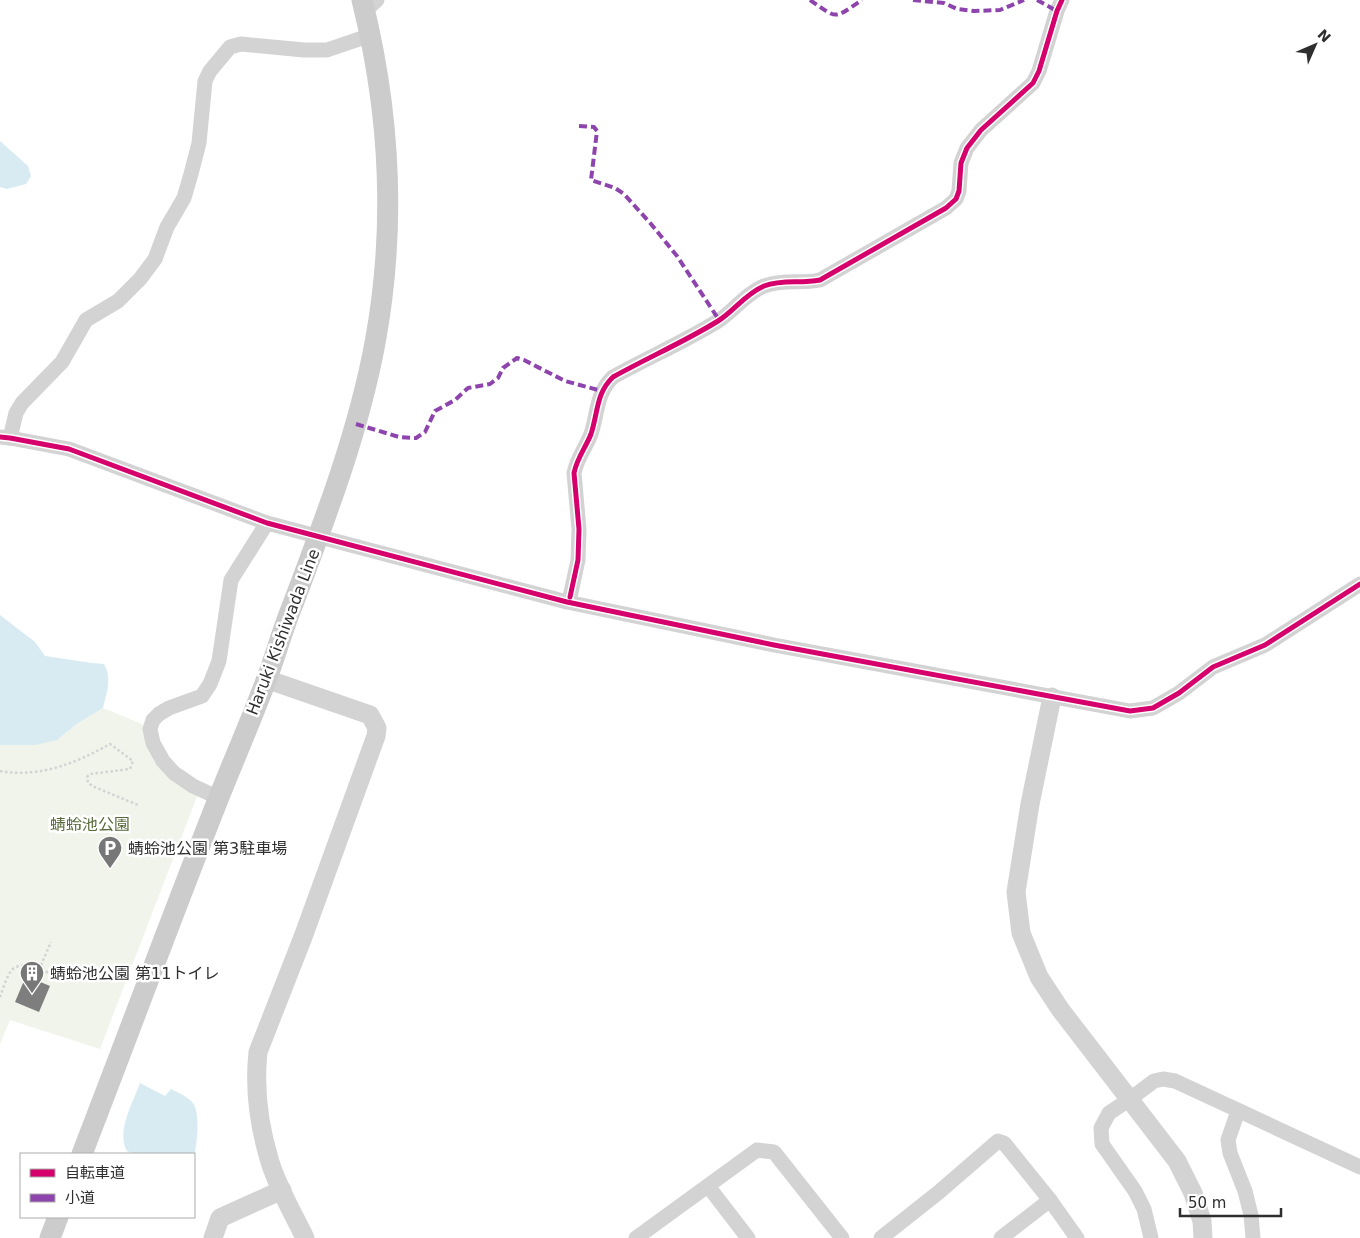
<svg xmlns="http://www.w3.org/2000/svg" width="1360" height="1238" font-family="'DejaVu Sans','Noto Sans JP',sans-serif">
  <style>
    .green { fill: #f1f4eb }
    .water { fill: #d8ebf2 }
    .building { fill: #7e7e7e }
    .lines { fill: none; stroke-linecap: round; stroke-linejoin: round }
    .path { stroke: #d3d3d3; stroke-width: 2.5; stroke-dasharray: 2.5 2.5; stroke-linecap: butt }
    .minor { stroke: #d3d3d3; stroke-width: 15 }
    .tertiary { stroke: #d3d3d3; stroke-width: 19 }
    .secondary { stroke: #ccc; stroke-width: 21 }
    .quiet { stroke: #8e44ad; stroke-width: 4; stroke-dasharray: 8 4; stroke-linecap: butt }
    .cycleway-casing { stroke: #fff; stroke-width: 8 }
    .cycleway { stroke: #d6006c; stroke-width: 5 }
    .labels { text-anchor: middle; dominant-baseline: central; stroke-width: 5; stroke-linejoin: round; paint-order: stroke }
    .street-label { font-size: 16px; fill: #2e2e2e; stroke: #fff }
    .park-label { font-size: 16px; fill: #586a3b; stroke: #fff }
    .poi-label { font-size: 16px; fill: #2e2e2e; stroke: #fff; text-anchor: start }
  </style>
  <rect width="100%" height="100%" fill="#fff"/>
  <polygon class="green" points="103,708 142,724 150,749 198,794 100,1049 10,1020 0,1044 0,745 57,740 78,723"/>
  <g class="water">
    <polygon points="0,141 28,166 31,176 26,184 7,189 0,187"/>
    <path d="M0 615 35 642 45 656 92 663 104 664C112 678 107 692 103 708L78 723 57 740 35 745H0Z"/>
    <path d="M140 1083 165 1096 171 1089C179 1093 186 1096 192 1102 201 1111 197 1145 194 1157V1154H135L127 1151C116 1131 133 1103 140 1083Z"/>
  </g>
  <polygon class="building" points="26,976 50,986 39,1012 15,1002"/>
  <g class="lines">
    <g class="path">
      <path d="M0 771C40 778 76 763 110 744L133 761 130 769 90 774 87 777 88 782 92 786 138 805"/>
      <polyline points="39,970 51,942"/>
      <path d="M0 997C3 989 6 978 11 971 21 957 55 976 67 981"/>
    </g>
    <g class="minor">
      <polyline points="365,11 377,0"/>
      <polyline points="0,437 10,438 69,449 267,523 567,602 774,645 1130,711 1153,708 1179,693 1213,667 1265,645 1360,584"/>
      <polyline points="10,438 16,413 22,403 62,362 86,320 118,301 140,279 155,259 167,227 184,198 191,174 199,143 205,81 210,71 230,47 241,44 304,50 327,50 371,35"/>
      <path d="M570 597 578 560 579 529 574 473C577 458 586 447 591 434 598 413 596 393 613 377 647 358 684 342 718 321 734 311 745 294 764 286 783 279 800 284 820 280L946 208 956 199 959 191 961 163 967 148 981 130 1033 83 1039 71 1057 11 1062 0"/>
      <polyline points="219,798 193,786 174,773 163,761 153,743 150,729 153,720 159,714 169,708 202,696 210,684 219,661 231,580 267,523"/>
      <polyline points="1238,1111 1228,1140 1230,1153 1245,1191 1251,1215 1253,1238"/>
      <polyline points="708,1186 748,1238"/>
      <polyline points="636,1238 757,1150 774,1152 842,1238"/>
      <polyline points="881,1238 939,1192 998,1141 1004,1143 1050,1200 1077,1238"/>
      <polyline points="1001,1238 1050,1200"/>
      <polyline points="1151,1238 1144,1209 1135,1191 1102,1144 1101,1128 1109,1113 1130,1099 1154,1081 1163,1079 1175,1081 1360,1167"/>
    </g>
    <g class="tertiary">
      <path d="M266 679 370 715 377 728 376 736 303 937 258 1052C254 1089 259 1126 270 1162 278 1188 293 1213 305 1238"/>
      <polyline points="1052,697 1030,804 1016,892 1021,933 1039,977 1060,1009 1177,1161 1193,1193 1202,1221 1203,1238"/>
      <polyline points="213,1238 220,1218 282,1190"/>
    </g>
    <g class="secondary">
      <path d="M82 1154C128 1035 172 916 219 797 235 757 252 718 267 678 276 654 283 628 293 604 325 519 358 434 375 343 396 229 390 112 362 0"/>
      <polyline points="50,1238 58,1217"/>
    </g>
    <g class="quiet">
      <path d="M810 0C839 20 833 19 862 0"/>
      <polyline points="913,0 944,3 957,9 974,11 1000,10 1024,0"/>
      <polyline points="1037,0 1057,11"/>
      <polyline points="579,126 594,127 597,131 591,180 615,188 624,194 651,224 677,256 719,320"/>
      <polyline points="356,424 399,437 416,438 425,432 435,411 455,400 468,388 490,384 498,378 503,368 517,358 524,360 565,381 602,391"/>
    </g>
    <defs>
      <g id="cycleway">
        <polyline points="0,437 10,438 69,449 267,523 567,602 774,645 1130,711 1153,708 1179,693 1213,667 1265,645 1360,584"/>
        <path d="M570 597 578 560 579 529 574 473C577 458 586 447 591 434 598 413 596 393 613 377 647 358 684 342 718 321 734 311 745 294 764 286 783 279 800 284 820 280L946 208 956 199 959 191 961 163 967 148 981 130 1033 83 1039 71 1057 11 1062 0"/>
      </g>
    </defs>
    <use href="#cycleway" class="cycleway-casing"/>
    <use href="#cycleway" class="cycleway"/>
  </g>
  <defs>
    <symbol id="parking-pin" viewBox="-11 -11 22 30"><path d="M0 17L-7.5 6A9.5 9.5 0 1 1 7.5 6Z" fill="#777" stroke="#fff"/><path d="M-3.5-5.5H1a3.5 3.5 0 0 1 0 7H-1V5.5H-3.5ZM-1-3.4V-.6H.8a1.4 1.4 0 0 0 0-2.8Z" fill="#fff"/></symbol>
    <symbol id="building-pin" viewBox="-11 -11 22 30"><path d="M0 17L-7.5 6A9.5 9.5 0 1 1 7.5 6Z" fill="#777" stroke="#fff"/><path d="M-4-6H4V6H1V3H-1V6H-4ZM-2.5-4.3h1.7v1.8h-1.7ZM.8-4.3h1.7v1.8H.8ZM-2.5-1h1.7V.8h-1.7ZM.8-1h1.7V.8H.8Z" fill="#fff"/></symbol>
  </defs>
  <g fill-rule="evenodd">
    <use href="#parking-pin" x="96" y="834" width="28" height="38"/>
    <use href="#building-pin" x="18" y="959" width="28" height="38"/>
  </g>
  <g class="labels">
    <g class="street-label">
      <text transform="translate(283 632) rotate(-69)">Haruki Kishiwada Line</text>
    </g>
    <g class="park-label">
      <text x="90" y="824">蜻蛉池公園</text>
    </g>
    <g class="poi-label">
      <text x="128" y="848">蜻蛉池公園 第3駐車場</text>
      <text x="50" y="973">蜻蛉池公園 第11トイレ</text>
    </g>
  </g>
  <rect x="20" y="1153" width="175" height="65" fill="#ffffff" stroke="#ababab"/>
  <rect x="30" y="1169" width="25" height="8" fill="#d6006c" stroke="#ababab"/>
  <text x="65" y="1178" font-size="15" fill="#2e2e2e">自転車道</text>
  <rect x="30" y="1194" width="25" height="8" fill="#8e44ad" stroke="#ababab"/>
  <text x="65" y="1203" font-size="15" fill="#2e2e2e">小道</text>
  <g transform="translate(1315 45) rotate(45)" stroke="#ffffff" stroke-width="4" paint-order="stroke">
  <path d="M0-4L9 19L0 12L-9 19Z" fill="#2e2e2e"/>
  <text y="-8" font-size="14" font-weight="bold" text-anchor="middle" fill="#2e2e2e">N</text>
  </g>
  <path d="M1180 1208v8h101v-8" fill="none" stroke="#2e2e2e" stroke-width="2.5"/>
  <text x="1188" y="1208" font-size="15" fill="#2e2e2e" stroke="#ffffff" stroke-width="4" paint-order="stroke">50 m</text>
</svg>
